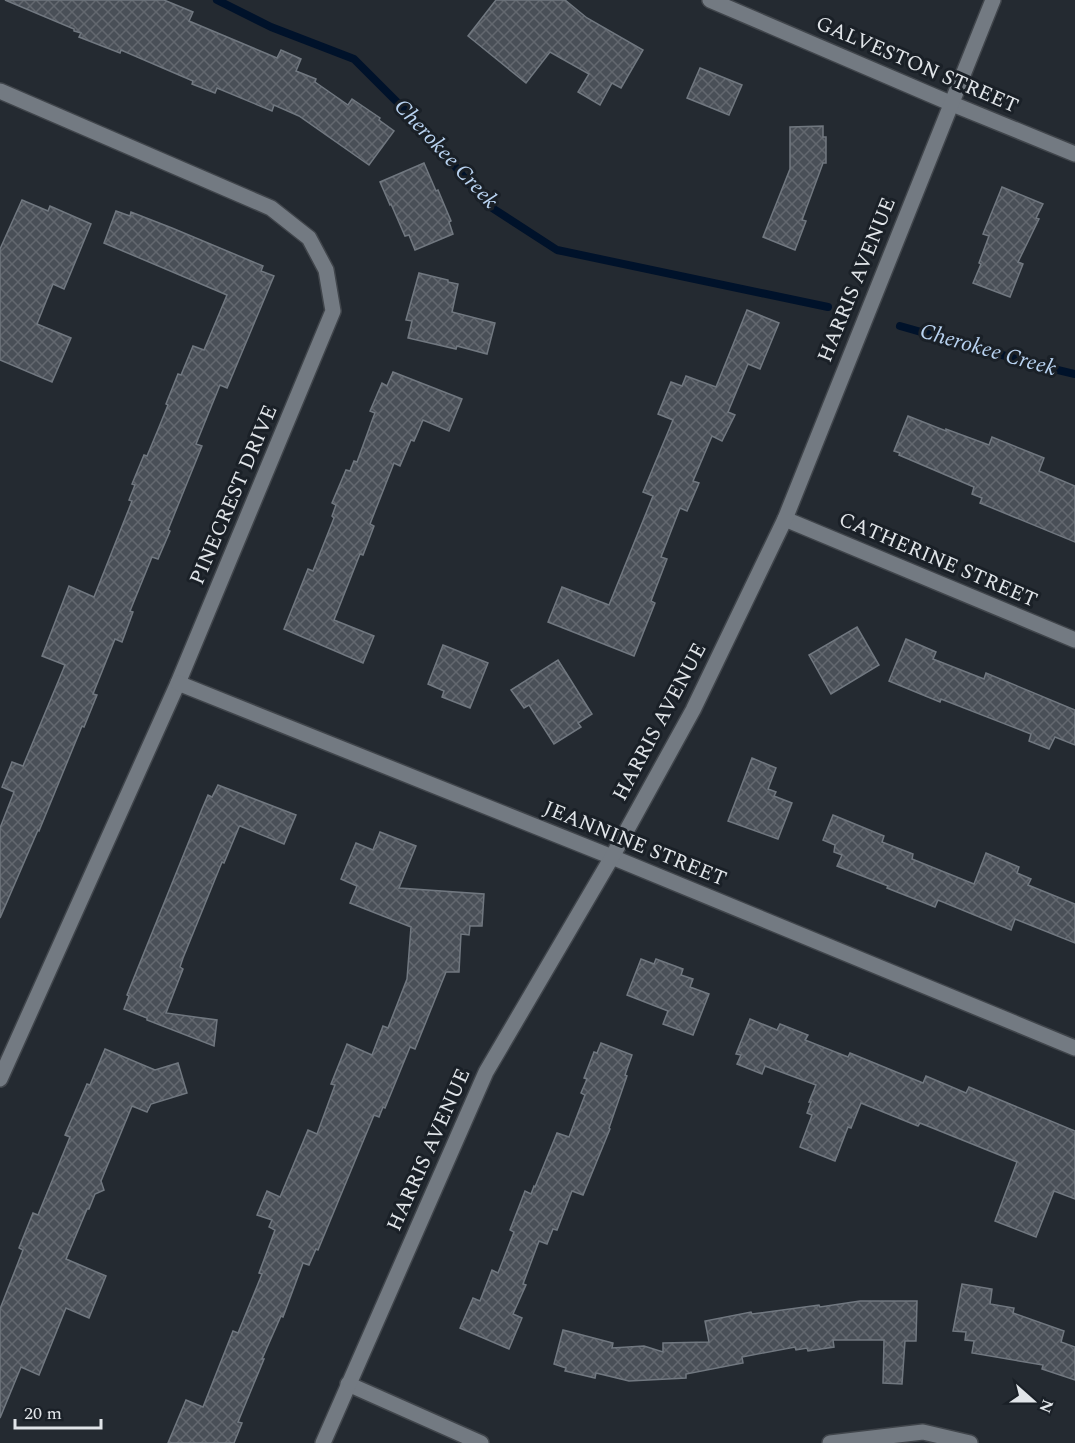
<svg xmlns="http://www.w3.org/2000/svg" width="1075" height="1443" font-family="Spectral,serif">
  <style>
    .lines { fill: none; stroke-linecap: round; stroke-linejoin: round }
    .stream { stroke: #00122a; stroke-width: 8 }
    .building { fill: url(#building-cross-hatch); stroke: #717880; stroke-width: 1.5 }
    .minor-casing { stroke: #40454b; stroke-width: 18 }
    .minor { stroke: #737a82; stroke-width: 15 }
    .labels { text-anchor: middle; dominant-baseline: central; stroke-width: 6; stroke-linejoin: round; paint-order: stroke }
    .street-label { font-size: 21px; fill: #e1e5e9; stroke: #1a2027 }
    .water-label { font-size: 22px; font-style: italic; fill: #b9d3f1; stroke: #1a2027 }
  </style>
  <defs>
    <pattern id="building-cross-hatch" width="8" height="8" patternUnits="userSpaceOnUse" patternTransform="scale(1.5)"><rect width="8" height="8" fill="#494f57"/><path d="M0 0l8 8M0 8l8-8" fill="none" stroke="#63686f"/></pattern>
  </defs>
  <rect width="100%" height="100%" fill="#242a31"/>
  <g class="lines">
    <g class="stream">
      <polyline points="217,0 271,27 354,59 426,131 486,204 557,250 828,307"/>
      <polyline points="900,326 1041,366 1075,374"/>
    </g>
  </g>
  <g class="building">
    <polygon points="5,0 164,0 193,12 189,21 277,58 281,50 301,59 296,71 316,79 315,82 348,105 352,99 380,118 379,120 394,131 369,165 299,116 274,105 272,111 217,88 215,93 192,84 193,81 121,50 120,53 79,37 81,33 74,31 74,29"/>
    <polygon points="496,0 565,0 587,18 643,50 621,88 612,83 600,105 578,92 589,74 550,52 526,83 468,36"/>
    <polygon points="700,68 742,85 729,115 687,98"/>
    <polygon points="823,126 823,137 826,137 826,163 823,163 802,220 806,221 795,250 763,237 790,169 790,127"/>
    <polygon points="424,163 436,191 438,190 451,221 449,222 453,234 415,250 409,235 405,236 391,204 390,205 380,182"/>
    <polygon points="1002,187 1043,204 1036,218 1039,219 1018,262 1023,264 1010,297 973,283 981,264 979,263 989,236 983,234"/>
    <polygon points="22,200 48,211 50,206 91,224 64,289 53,284 37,324 71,338 52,382 0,360 0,249"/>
    <polygon points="116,211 130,216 131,212 172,228 263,266 261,271 274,276 227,388 220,385 196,444 202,446 168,530 170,531 158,559 152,557 130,611 133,612 122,642 115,639 93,694 97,695 84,727 82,726 39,831 38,830 0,918 0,828 14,792 2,787 12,762 23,766 65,665 42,656 69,586 94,597 132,501 129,500 135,485 132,484 144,455 147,456 157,432 168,405 166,404 178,374 181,375 193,346 204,350 227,295 104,243"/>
    <polygon points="419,273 448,280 448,282 458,284 452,312 495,323 487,354 457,346 456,349 408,338 412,321 406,320"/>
    <polygon points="747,310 779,323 760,369 748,364 728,412 735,415 722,441 712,436 693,481 699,483 687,511 680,508 661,557 667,559 651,601 655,603 634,656 548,622 562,587 609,605 653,496 643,492 673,420 658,414 671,382 682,386 686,376 716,387"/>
    <polygon points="393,372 462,399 449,431 423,420 414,441 411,440 400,466 394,463 370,524 374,526 363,555 360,554 334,620 374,636 363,663 284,629 308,569 313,571 334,518 332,516 336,505 332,503 346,470 350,471 354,461 357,462 373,418 375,413 370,411 382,383 387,386"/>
    <polygon points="908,416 946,431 946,429 989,445 992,437 1044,458 1039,471 1075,486 1075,542 980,503 982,498 972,494 974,487 899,455 900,453 894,451"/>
    <polygon points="857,627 879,665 831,694 809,655"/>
    <polygon points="906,639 936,652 933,659 984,679 986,673 1075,710 1075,745 1055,737 1049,749 1029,741 1031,734 941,699 940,702 889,681"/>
    <polygon points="443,645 488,663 470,708 442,697 444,691 428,684"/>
    <polygon points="558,660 592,714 578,723 581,727 554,744 529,705 524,708 511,690"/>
    <polygon points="752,758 776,768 768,789 776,792 774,796 792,803 778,839 728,821"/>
    <polygon points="218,785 296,815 284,844 240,826 239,827 224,863 222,862 183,958 180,967 183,969 166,1013 217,1020 214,1046 147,1020 147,1018 124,1009 129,996 127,995 202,809 208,795 212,797"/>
    <polygon points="833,815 884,836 882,842 913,854 912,859 974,884 986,853 1019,867 1017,873 1031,879 1028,885 1075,904 1075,943 1015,919 1011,930 938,900 935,907 887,888 888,886 837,866 842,855 834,852 835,845 823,840"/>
    <polygon points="380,832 416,846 399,888 484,894 482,926 470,926 469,935 461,934 459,972 446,972 415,1049 410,1047 385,1108 383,1107 379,1117 374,1115 318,1250 316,1249 309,1265 303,1263 283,1317 281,1316 262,1359 264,1359 238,1422 242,1423 234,1443 168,1443 186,1400 203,1407 233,1331 238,1333 262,1274 259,1273 275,1230 269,1227 272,1220 257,1215 267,1191 280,1197 308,1130 317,1134 335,1085 331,1084 347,1044 372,1055 383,1026 388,1028 407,979 411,927 350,903 357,886 341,879 356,843 373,850"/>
    <polygon points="641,959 654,964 656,959 683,969 681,975 693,979 690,987 709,994 693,1035 663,1024 668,1011 627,995"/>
    <polygon points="750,1019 777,1030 780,1024 808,1035 805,1040 848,1057 850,1053 923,1083 926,1076 966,1093 969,1087 1075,1131 1075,1199 1054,1191 1036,1237 995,1221 1017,1162 920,1123 918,1126 861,1103 851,1128 848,1127 835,1161 800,1147 812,1115 807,1113 811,1102 809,1102 816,1085 765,1066 762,1074 737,1064 741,1055 736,1054"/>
    <polygon points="601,1043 632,1055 625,1075 627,1076 609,1128 610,1129 583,1195 572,1191 557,1230 553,1229 547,1244 539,1241 523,1284 526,1285 513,1314 522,1318 509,1349 460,1328 473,1298 480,1301 492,1270 498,1273 514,1232 510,1230 525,1191 531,1194 534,1186 535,1187 557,1133 569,1137 585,1095 581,1093 587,1079 584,1078 594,1052 597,1053"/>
    <polygon points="105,1049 155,1070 178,1063 187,1093 151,1104 147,1112 132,1106 101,1181 104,1190 95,1194 89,1209 87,1209 66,1259 106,1276 89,1318 66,1308 39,1375 21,1367 0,1418 0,1309 23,1250 19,1248 33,1213 38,1215 70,1137 65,1135 87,1084 90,1085"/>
    <polygon points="962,1284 992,1289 990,1304 1014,1308 1013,1313 1064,1331 1061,1342 1075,1347 1075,1380 1042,1369 1043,1365 972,1353 974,1341 965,1340 966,1332 953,1331"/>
    <polygon points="860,1301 917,1301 916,1341 905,1341 902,1384 883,1383 884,1340 833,1340 834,1347 808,1351 807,1348 796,1350 795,1347 742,1357 743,1363 686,1374 686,1378 629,1381 596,1373 595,1378 565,1371 566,1368 554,1364 563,1330 613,1343 612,1348 644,1346 663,1352 663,1343 709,1342 705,1321 751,1312 752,1314 819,1305 820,1307"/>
  </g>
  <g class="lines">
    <defs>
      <g id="minor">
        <polyline points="710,0 950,103 1075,154"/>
        <polyline points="0,91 271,208 309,238 326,270 333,311 178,683 0,1079"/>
        <polyline points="785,519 1075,640"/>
        <polyline points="178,683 612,857 1075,1048"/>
        <polyline points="348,1384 481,1443"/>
        <polyline points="323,1443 486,1072 612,857 693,710 785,519 993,0"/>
        <polyline points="830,1443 923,1432 970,1443"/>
      </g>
    </defs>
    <use href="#minor" class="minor-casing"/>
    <use href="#minor" class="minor"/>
  </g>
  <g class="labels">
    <g class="street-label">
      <text transform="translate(917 65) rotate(23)">GALVESTON STREET</text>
      <text transform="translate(857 280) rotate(-68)">HARRIS AVENUE</text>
      <text transform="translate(234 495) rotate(-67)">PINECREST DRIVE</text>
      <text transform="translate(938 560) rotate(23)">CATHERINE STREET</text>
      <text transform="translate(660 722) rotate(-62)">HARRIS AVENUE</text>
      <text transform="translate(635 844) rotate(22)">JEANNINE STREET</text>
      <text transform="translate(429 1150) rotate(-66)">HARRIS AVENUE</text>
    </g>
    <g class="water-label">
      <text transform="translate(446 154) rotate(47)">Cherokee Creek</text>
      <text transform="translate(988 350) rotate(16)">Cherokee Creek</text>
    </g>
  </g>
  <g transform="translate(1033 1401) rotate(111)" stroke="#1a2027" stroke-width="4.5" paint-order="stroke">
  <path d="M0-4.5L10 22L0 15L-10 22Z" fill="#e1e5e9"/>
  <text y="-9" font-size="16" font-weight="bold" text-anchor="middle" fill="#e1e5e9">N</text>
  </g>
  <path d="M15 1419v9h86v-9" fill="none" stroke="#e1e5e9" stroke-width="3"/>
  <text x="24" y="1419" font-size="18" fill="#e1e5e9" stroke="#1a2027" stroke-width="4.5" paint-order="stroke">20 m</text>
</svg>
